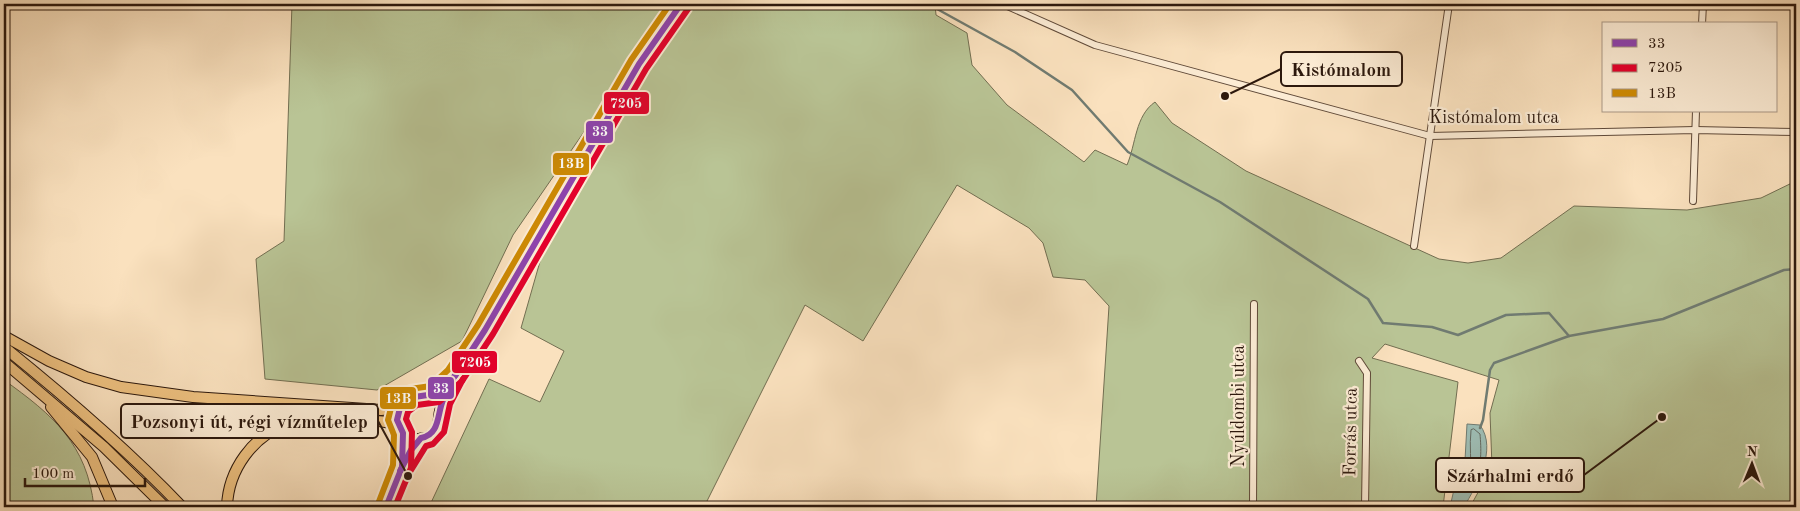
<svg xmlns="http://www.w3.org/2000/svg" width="1800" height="511" font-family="'Old Standard TT',serif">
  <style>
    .green { fill: #b9c495; stroke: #726e51 }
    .water { fill: #9ebdb4; stroke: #707b71 }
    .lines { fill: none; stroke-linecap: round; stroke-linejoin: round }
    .shore { stroke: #656a60; stroke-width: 1 }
    .stream { stroke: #707b71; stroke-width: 2.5 }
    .minor-casing { stroke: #604a39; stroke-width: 8 }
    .secondary-casing { stroke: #2c180d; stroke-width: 11 }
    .trunk-casing { stroke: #2c180d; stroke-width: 12 }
    .minor { stroke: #fcecd5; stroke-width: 6 }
    .secondary { stroke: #fcecd5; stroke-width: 9 }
    .trunk { stroke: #edc07f; stroke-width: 10 }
    .bus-1-casing { stroke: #fcecd5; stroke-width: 10 }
    .bus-2-casing { stroke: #fcecd5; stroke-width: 10 }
    .bus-3-casing { stroke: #fcecd5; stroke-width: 10 }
    .bus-1 { stroke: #8e44ad; stroke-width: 6 }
    .bus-2 { stroke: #e4002b; stroke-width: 6 }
    .bus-3 { stroke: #ce8a03; stroke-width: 6 }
    .labels { text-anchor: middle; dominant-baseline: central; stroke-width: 4.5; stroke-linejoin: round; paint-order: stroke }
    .street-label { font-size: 18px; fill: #2c180d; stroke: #fcecd5 }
    .leader { fill: none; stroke: #2c180d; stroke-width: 2 }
    .callout-dot { fill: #2c180d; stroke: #fcecd5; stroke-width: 2 }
    .callout { fill: #fcecd5; stroke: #2c180d; stroke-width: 2 }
    .callout-label { font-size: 19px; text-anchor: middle; font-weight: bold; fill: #2c180d }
    .line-badge { stroke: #fcecd5; stroke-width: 2 }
    .badge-label { font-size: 14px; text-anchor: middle; font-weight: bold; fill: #fff }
  </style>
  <rect width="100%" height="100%" fill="#fae1be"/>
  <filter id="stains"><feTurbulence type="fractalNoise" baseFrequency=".004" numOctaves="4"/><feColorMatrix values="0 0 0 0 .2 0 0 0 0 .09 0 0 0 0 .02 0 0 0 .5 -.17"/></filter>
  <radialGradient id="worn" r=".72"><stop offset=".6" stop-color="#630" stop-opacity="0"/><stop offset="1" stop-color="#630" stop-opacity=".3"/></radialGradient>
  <g class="green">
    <polygon points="292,4 672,4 513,235 462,341 377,390 265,379 256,259 284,241"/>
    <path d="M689 4H935L936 15 967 33 972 65 1007 105 1084 162 1095 150 1127 165C1136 144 1135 116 1155 102L1172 123 1246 171 1439 259 1468 263 1501 258 1574 206 1687 210 1761 198 1796 181V507H1470L1492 467 1490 413 1499 380 1385 344 1372 358 1458 382 1443 507H1096L1109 306 1085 280 1053 277 1043 243 1029 228 957 185 863 341 805 305 704 507H429L489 379 540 402 564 351 521 328 549 230 645 69Z"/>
    <path d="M4 380C53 415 87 444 94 507H4Z"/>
  </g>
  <path class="water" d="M1467 424 1480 425C1498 450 1476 486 1464 507H1450L1455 485 1461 479H1464L1467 460H1465Z"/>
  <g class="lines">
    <path class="shore" d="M1474 429 1480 434C1481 447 1483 470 1472 479L1470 477C1472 461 1469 446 1471 430Z"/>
    <g class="stream">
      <polyline points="928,4 1015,52 1072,90 1128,152 1220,202 1368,299 1383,323 1432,327 1458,335 1506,315 1549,313 1569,336"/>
      <polyline points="1480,428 1483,420 1490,370 1494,363 1569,336 1663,319 1784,270 1796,269"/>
    </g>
    <defs>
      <g id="minor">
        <polyline points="1003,4 1095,45 1430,136 1695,130 1796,132"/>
        <polyline points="1568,4 1796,4"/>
        <polyline points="1702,24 1703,4"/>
        <polyline points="1693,201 1696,111"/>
        <polyline points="1414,246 1449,4"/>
        <polyline points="1359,361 1367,373 1365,507"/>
        <polyline points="1253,507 1254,304"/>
      </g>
      <g id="secondary">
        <path d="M455 376 435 394 406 401C380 430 423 454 437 427 439 421 438 415 440 409 448 377 476 346 492 317 520 268 549 219 577 170 610 114 643 57 681 4"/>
        <polyline points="402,462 403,433"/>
        <polyline points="386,507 402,467 421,438"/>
      </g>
      <g id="trunk">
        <polyline points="4,336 49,361 86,377 121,387 193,397 381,410 400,408"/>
        <path d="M4 347C66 397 127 449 182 507"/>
        <polyline points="4,362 104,447 165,507"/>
        <polyline points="51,407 92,457 113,507"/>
        <path d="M227 507C228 470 253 435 289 423 310 417 332 419 354 420 368 421 386 419 399 427"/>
      </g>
    </defs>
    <use href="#minor" class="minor-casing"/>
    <use href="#secondary" class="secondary-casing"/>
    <use href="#trunk" class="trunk-casing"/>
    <use href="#minor" class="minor"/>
    <use href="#secondary" class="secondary"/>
    <use href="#trunk" class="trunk"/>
    <defs>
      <g id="bus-1">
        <path d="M400 471 411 450 421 438C440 435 437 414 443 400 446 391 451 383 455 375"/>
        <polyline points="386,507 402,467 403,433 397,420 400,408 406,401 414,397 435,394 455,376 485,330 639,64 681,4"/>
      </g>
      <g id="bus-2">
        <polyline points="408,475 426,446 433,444 444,432 450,404 463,379"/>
        <polyline points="395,507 411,468 412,432 406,419 408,412 417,405 439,402 462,381 493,334 646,69 688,9"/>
      </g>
      <polyline id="bus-3" points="378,504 393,465 394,435 388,420 392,404 401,394 410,389 431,386 448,370 478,325 631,60 670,4"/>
    </defs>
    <use href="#bus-1" class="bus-1-casing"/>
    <use href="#bus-2" class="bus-2-casing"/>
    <use href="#bus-3" class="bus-3-casing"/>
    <use href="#bus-1" class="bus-1"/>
    <use href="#bus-2" class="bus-2"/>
    <use href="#bus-3" class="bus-3"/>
  </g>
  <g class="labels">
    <g class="street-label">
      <text x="1494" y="118">Kistómalom utca</text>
      <text transform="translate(1239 406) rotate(-90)">Nyúldombi utca</text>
      <text transform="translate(1351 432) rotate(-89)">Forrás utca</text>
    </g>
  </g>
  <path class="leader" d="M1225 96L1281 69M408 476L378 421M1662 417L1584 475"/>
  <g class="callout-dot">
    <circle cx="1225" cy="96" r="5"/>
    <circle cx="408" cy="476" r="5"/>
    <circle cx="1662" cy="417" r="5"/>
  </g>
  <g class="callout">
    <rect x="1281" y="52" width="121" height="34" rx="5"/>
    <rect x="121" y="404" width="257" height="34" rx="5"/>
    <rect x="1436" y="458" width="148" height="34" rx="5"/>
  </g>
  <g class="callout-label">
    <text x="1341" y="76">Kistómalom</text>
    <text x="249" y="428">Pozsonyi út, régi vízműtelep</text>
    <text x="1510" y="482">Szárhalmi erdő</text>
  </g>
  <g class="line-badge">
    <rect x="603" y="91" width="47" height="24" rx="5" fill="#e4002b"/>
    <rect x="585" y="120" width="29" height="24" rx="5" fill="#8e44ad"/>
    <rect x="552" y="152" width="38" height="24" rx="5" fill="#ce8a03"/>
    <rect x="451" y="350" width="47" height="24" rx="5" fill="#e4002b"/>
    <rect x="427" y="376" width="28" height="24" rx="5" fill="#8e44ad"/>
    <rect x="379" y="386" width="38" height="24" rx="5" fill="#ce8a03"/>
  </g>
  <g class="badge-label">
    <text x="626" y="108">7205</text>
    <text x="600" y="136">33</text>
    <text x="571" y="168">13B</text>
    <text x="475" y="367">7205</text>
    <text x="441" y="393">33</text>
    <text x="398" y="403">13B</text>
  </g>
  <rect width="1800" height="511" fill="none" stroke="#fae1be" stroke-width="20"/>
  <rect x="5" y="5" width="1790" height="501" fill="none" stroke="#2c180d" stroke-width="2.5"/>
  <rect x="10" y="10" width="1780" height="491" fill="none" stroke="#2c180d"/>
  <rect x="1602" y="22" width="175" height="90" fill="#fcecd5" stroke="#a99785"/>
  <rect x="1612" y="39" width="25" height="8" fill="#8e44ad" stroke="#a99785"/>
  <text x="1648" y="48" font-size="15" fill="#2c180d">33</text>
  <rect x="1612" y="64" width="25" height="8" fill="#e4002b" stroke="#a99785"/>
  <text x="1648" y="72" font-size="15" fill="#2c180d">7205</text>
  <rect x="1612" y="89" width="25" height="8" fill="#ce8a03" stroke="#a99785"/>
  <text x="1648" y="98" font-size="15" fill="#2c180d">13B</text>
  <g transform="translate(1752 464) rotate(1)" stroke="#fcecd5" stroke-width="4" paint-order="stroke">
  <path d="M0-4L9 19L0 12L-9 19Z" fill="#2c180d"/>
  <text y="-8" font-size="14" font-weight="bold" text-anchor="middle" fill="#2c180d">N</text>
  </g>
  <path d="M25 478v8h120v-8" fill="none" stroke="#2c180d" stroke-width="2.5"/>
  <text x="32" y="478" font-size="15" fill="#2c180d" stroke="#fcecd5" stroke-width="4" paint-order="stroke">100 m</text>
  <rect width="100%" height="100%" filter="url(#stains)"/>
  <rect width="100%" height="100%" fill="url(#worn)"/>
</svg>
